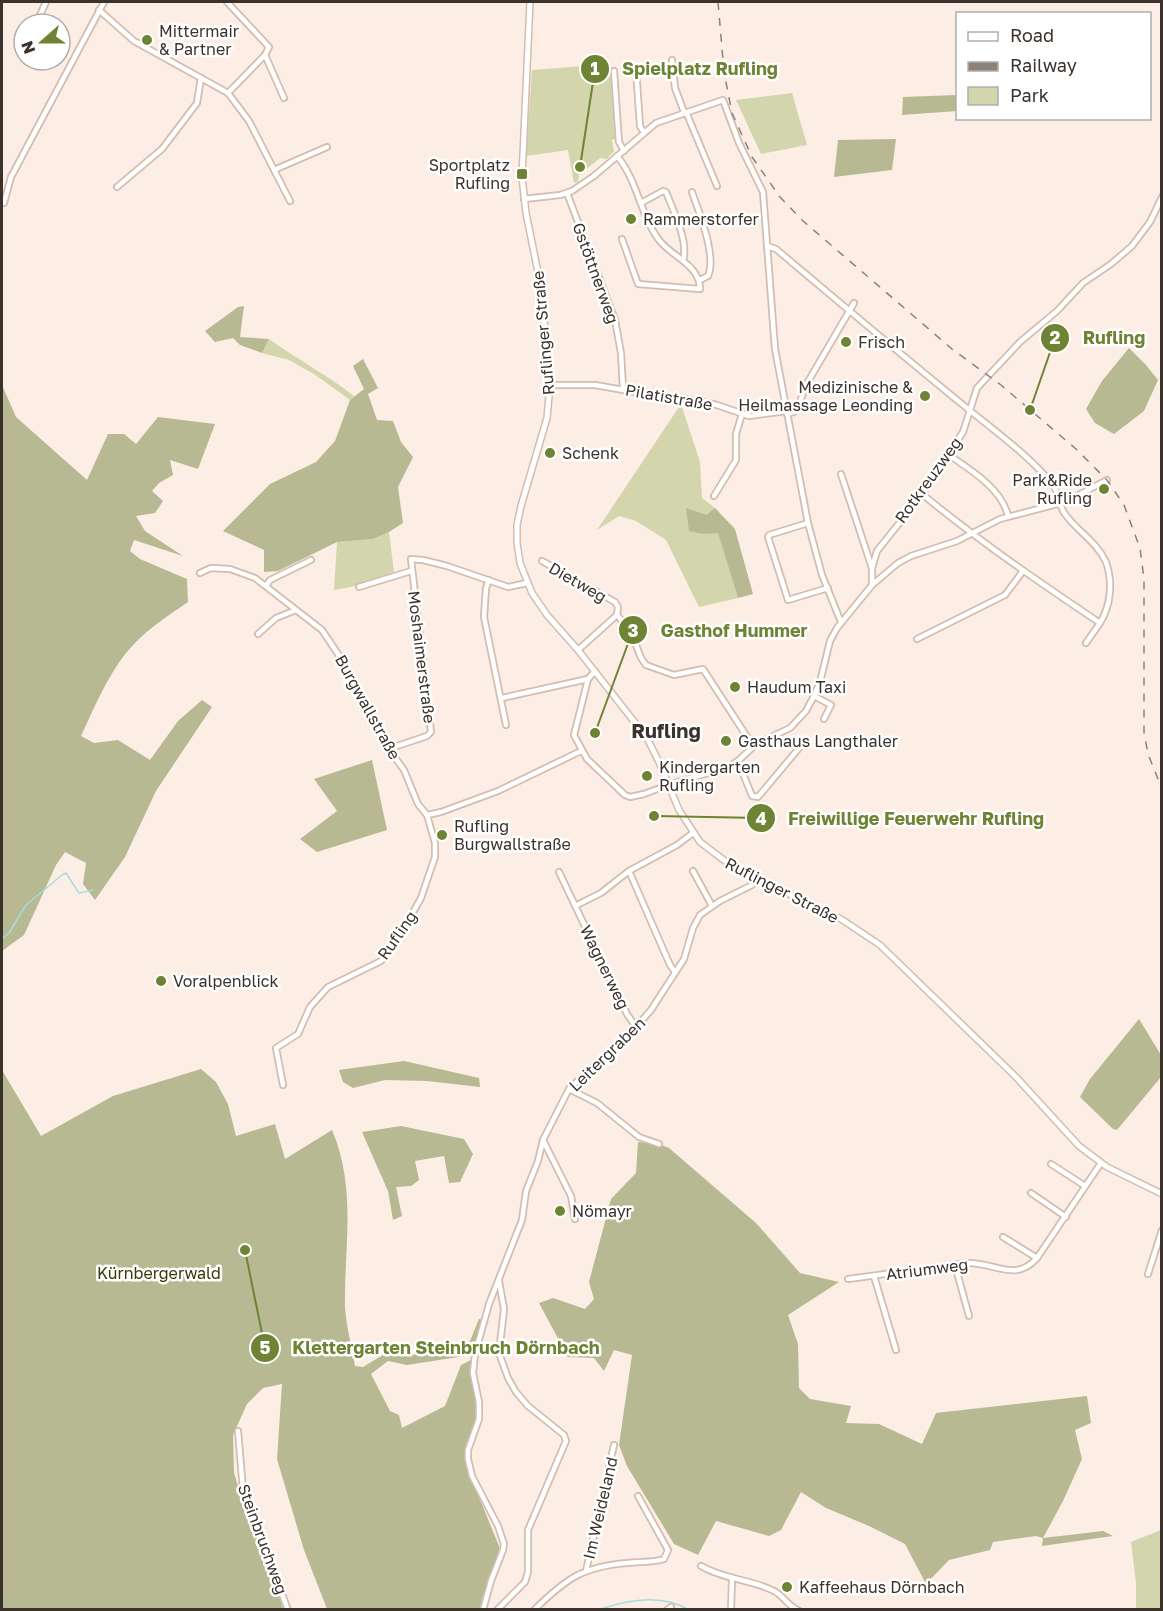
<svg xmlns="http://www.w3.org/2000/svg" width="1163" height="1611" font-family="'Golos Text',sans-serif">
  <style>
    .green { fill: #d3d6ad }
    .forest { fill: #b6b991 }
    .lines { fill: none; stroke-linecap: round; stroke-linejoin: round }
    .stream { stroke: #a6dcde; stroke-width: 1.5 }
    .minor-casing { stroke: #d3bdaf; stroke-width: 8 }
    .tertiary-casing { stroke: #d3bdaf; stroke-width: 8 }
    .minor { stroke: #fff; stroke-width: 4.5 }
    .tertiary { stroke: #fff; stroke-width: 5 }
    .rail { stroke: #8c8179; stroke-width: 1.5; stroke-dasharray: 8 8; stroke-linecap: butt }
    .poi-dot { fill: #6e8334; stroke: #fff; stroke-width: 2 }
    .labels { text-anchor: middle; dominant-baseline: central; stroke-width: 5; stroke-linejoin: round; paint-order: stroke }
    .poi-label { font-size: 16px; fill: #3b322c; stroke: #fff; text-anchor: start }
    .street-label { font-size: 16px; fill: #3b322c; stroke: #fff }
    .park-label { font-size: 16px; fill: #373905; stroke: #fff }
    .quarter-label { font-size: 20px; font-weight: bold; fill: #3b322c; stroke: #fff }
    .leader { fill: none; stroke: #6e8334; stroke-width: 2 }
    .callout-dot { fill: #6e8334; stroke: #fff; stroke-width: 2 }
    .mark-label { font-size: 18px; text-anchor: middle; font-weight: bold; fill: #fff }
    .callout-label { font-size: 18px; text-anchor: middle; font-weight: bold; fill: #6e8334; stroke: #fff; stroke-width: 5; stroke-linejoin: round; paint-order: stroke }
  </style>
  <rect width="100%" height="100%" fill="#fceee5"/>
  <g class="green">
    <polygon points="609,64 618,138 612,140 614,151 607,159 600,158 579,175 578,182 574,183 568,150 526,156 532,70"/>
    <polygon points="792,93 807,145 761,154 736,100"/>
    <path d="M269 339C297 359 327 375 354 396L350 400 314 374 289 360 262 353Z"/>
    <polygon points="681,404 700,462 702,498 715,508 706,515 703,534 718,532 738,598 699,607 666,540 636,521 619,516 597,530"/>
    <polygon points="389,532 394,572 351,587 334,590 337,542 373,539"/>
    <polygon points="1161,1530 1161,1609 1136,1609 1136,1583 1131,1542"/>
  </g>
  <g class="forest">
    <polygon points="957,95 957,111 902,115 903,97"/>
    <polygon points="896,139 892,170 834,177 838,140"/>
    <polygon points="244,306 240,337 269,339 262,353 240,345 233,338 215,342 205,331 238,307"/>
    <polygon points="1129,348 1146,365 1158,380 1144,411 1114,434 1095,423 1086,409 1102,381"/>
    <polygon points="363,359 378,388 368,394 377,420 393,421 401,442 413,457 398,487 403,523 389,532 373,539 337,542 278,571 264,572 264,550 223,531 270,484 316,462 335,441 350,400 364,389 353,366"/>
    <path d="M2 385 16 417 87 480 108 434H124L136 444 158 417 215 424 198 469 170 460 173 475 159 483 152 491 163 501 155 513 136 516 145 531 183 556 134 540 130 551 140 559 187 579 188 602C166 617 143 632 126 653 107 677 94 708 81 736L94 743 118 740 150 760 178 721 202 700 212 707 156 791 125 857 95 900 83 884 86 863 65 852 56 865 24 935 2 951Z"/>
    <polygon points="686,508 706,515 715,508 735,529 753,594 738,598 718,533 703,534 689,531"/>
    <polygon points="372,760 387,830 317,852 300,839 337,811 314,779"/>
    <polygon points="1139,1019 1161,1055 1161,1077 1117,1130 1113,1129 1080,1097 1090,1079"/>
    <polygon points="404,1061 479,1078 480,1087 427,1081 385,1080 353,1088 343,1082 339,1070"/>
    <path d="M201 1069 216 1082 228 1104 236 1136 275 1124 285 1159 332 1130C357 1189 344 1246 345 1307 346 1326 352 1347 355 1366L363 1367 391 1350 411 1355 468 1346 479 1319H482L473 1350 465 1356 407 1365 388 1361 371 1374 390 1411 399 1415 402 1428 445 1406 461 1365 473 1359 477 1411 475 1423 466 1444 465 1463 499 1546V1553L482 1598 481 1609H327L304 1550 277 1459 282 1384 263 1388 247 1404 233 1435 234 1473 248 1518 269 1561 283 1609H2V1070L41 1136 113 1096Z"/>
    <polygon points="401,1126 464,1139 473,1154 460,1182 449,1183 444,1156 415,1161 419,1180 411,1186 396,1187 402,1216 393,1220 388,1191 362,1132"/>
    <polygon points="638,1142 659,1144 669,1148 756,1223 800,1273 839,1282 788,1315 798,1344 799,1388 810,1399 851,1406 846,1423 879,1424 922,1444 936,1413 1087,1396 1091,1423 1075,1430 1082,1459 1063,1501 1043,1538 1103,1531 1113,1536 1042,1546 1043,1538 1036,1536 993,1542 990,1550 949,1560 926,1584 905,1544 869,1526 826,1508 801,1492 781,1530 769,1536 716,1521 698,1555 674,1544 627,1466 619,1445 632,1355 614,1350 604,1371 594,1358 568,1357 539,1303 553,1298 585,1309 594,1299 589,1282 611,1199 636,1173"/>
  </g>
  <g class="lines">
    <g class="stream">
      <polyline points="428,870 433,855"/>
      <polyline points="414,907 426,878"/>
      <polyline points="2,939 9,933 26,905 62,875 66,873 79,893 93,890"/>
      <path d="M598 1610C626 1600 662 1593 689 1610"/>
    </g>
    <defs>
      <g id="minor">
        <polyline points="227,2 269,47 265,55 228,93"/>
        <polyline points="99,10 134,41 228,93 249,121 290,201"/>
        <polyline points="36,24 46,2"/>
        <polyline points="265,55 284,98"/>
        <polyline points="672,60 675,88 684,112"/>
        <polyline points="636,69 640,126 644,133"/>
        <polyline points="614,71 619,142 624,151"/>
        <polyline points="686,112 717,186"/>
        <path d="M617 156C638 181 640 215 659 240 672 257 700 265 700 289L638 284 622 239"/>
        <polyline points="274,170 327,147"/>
        <polyline points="117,187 162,149 178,128 197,103 201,78"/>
        <path d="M692 192C699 212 717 256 708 276L700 280"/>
        <polyline points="567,193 615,320 621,353 623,389"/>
        <polyline points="524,199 560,195 572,191 594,176 656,123 723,100 739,143 763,192 775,349 808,523 822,575 841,622"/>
        <polyline points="2,203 4,203 11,177 104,2"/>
        <path d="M641 203 663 191 666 192C673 210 689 242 683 260"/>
        <path d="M767 246 776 249C840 303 904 357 968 409 995 431 1032 458 1053 485 1060 494 1058 505 1065 514 1077 531 1097 542 1106 562 1113 582 1111 605 1100 623"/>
        <polyline points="550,385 595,385 658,396 694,400 717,405 749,416 787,411"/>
        <polyline points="787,414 794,412 798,407 806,385 854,303"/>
        <path d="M949 455C971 470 1002 489 1008 516"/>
        <polyline points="841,474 872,568"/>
        <path d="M922 494C979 541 1039 582 1100 623L1086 643"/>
        <polyline points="714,496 736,460 736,434 742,414"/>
        <polyline points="808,523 769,535 768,537 788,600 828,588"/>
        <polyline points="542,561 615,602 618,607 617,615"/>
        <polyline points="200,573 211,568 230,569 255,578 322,630 338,654 383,741 404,770 418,804 427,815"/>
        <polyline points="489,580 486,588 484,617 506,725"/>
        <polyline points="872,585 872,568 877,551 921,496 963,432 977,388 1020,342 1057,311 1083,283 1111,264 1132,246 1150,222 1162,197"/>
        <polyline points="266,586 270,580 311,560"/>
        <polyline points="359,587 411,571"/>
        <polyline points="258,634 276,618 296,610"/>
        <polyline points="917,639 1005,595 1023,571"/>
        <polyline points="578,650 617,615 631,632 641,658 646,665 674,675 703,669 753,746"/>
        <polyline points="588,679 574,735 587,759 625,795 630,797 644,794 668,785 728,767 738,761 756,744 790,728 806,711 814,696 820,682 830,641 837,628 872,585 898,563 911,556 957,541 1000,519 1065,502 1107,480"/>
        <polyline points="814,696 831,705 824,719"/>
        <polyline points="502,698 588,679 595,671"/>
        <polyline points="388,749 427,736 431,732 411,559 423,560 447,566 508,587 527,583"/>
        <polyline points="738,761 752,796 758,797 805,741"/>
        <polyline points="629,871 670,965 675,972"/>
        <polyline points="693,871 712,906"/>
        <polyline points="559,872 627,1014 636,1027"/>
        <polyline points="575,906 601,893 629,871 677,845 693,833"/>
        <polyline points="283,1085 276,1048 298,1034 310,1007 328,987 381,961 402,932 421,898 435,857 435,843 427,815 441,812 498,791 581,751"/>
        <polyline points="569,1089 597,1103 639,1137 659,1144"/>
        <polyline points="543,1140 571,1196 575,1219"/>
        <polyline points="1051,1164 1085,1186"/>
        <polyline points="1031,1193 1066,1217"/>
        <polyline points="1003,1237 1037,1258"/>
        <polyline points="955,1265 969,1316"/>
        <polyline points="1148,1274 1162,1230"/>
        <polyline points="874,1276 896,1350"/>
        <path d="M848 1279 967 1263C995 1262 1015 1283 1037 1258L1101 1163"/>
        <polyline points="238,1431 243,1490 288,1610"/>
        <path d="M701 1566C723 1579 749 1579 772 1590 784 1595 786 1605 798 1610"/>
        <polyline points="586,1571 614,1445"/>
        <polyline points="483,1610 491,1581 503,1550 504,1544 498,1526 472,1476 468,1459 468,1450 479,1419 479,1402 473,1373 475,1354 489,1304 522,1220 526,1191 538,1161 543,1140 569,1089 636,1027 651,1010 684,959 693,928 700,915 720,901 752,885 757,879"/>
        <polyline points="497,1610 525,1582 528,1572 528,1530 566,1441 564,1435 528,1406 516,1392 508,1378 499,1353 504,1309 499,1281"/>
        <path d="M534 1610C566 1579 581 1567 627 1563 639 1561 653 1563 664 1559L668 1550 638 1496"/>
        <polyline points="667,1610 671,1607"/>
        <polyline points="731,1610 732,1578"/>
      </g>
      <polyline id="tertiary" points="530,2 522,177 526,213 541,287 550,385 547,418 521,506 517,525 517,543 520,563 532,593 547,615 578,650 647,738 659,762 679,810 700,842 733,867 841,919 880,945 1016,1077 1079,1146 1107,1167 1162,1194"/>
    </defs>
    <use href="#minor" class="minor-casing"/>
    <use href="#tertiary" class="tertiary-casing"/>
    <use href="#minor" class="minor"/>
    <use href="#tertiary" class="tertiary"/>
    <polyline class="rail" points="718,2 724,72 732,113 752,157 780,197 803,221 952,349 1001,385 1076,449 1107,480 1124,505 1140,548 1144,579 1144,732 1148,754 1162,789"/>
  </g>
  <g class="poi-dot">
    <circle cx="147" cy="40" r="6"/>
    <rect x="516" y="168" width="12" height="12" rx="3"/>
    <circle cx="631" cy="219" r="6"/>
    <circle cx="846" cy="342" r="6"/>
    <circle cx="925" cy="396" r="6"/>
    <circle cx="550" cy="453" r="6"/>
    <circle cx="1104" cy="489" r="6"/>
    <circle cx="735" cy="687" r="6"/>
    <circle cx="726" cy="741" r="6"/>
    <circle cx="647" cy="776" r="6"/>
    <circle cx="442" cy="835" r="6"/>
    <circle cx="161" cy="981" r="6"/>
    <circle cx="560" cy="1211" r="6"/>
    <circle cx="787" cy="1587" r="6"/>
  </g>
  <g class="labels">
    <g class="poi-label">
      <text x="159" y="31">Mittermair<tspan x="159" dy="18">&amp; Partner</tspan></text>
      <text x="510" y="165" text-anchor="end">Sportplatz<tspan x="510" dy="18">Rufling</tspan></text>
      <text x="643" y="219">Rammerstorfer</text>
      <text x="858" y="342">Frisch</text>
      <text x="913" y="387" text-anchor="end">Medizinische &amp;<tspan x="913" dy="18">Heilmassage Leonding</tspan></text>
      <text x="562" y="453">Schenk</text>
      <text x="1092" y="480" text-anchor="end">Park&amp;Ride<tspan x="1092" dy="18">Rufling</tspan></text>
      <text x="747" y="687">Haudum Taxi</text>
      <text x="738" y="741">Gasthaus Langthaler</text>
      <text x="659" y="767">Kindergarten<tspan x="659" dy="18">Rufling</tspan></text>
      <text x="454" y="826">Rufling<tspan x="454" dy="18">Burgwallstraße</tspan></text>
      <text x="173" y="981">Voralpenblick</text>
      <text x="572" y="1211">Nömayr</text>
      <text x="799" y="1587">Kaffeehaus Dörnbach</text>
    </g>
    <g class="street-label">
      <text transform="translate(596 273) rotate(70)">Gstöttnerweg</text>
      <text transform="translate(543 333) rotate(-95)">Ruflinger Straße</text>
      <text transform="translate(669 397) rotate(10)">Pilatistraße</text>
      <text transform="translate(928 480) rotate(-54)">Rotkreuzweg</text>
      <text transform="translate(578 582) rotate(30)">Dietweg</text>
      <text transform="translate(422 657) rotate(83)">Moshaimerstraße</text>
      <text transform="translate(368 707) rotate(61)">Burgwallstraße</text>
      <text transform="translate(782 890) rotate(27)">Ruflinger Straße</text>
      <text transform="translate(397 935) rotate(-55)">Rufling</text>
      <text transform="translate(605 967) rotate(64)">Wagnerweg</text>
      <text transform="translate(607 1054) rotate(-44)">Leitergraben</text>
      <text transform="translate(927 1269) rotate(-7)">Atriumweg</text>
      <text transform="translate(600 1508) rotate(-77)">Im Weideland</text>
      <text transform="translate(263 1539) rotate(70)">Steinbruchweg</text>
    </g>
    <g class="park-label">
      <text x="159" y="1273">Kürnbergerwald</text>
    </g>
    <g class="quarter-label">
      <text x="666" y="730">Rufling</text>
    </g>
  </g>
  <path class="leader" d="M580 167L595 69M1030 410L1055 338M595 733L633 630M654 816L761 818M245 1250L265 1348"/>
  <g class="callout-dot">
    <circle cx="580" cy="167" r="6"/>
    <circle cx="1030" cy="410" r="6"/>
    <circle cx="595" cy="733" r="6"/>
    <circle cx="654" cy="816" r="6"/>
    <circle cx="245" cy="1250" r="6"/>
    <circle cx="595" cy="69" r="15"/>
    <circle cx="1055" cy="338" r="15"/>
    <circle cx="633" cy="630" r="15"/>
    <circle cx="761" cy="818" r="15"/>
    <circle cx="265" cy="1348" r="15"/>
  </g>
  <g class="mark-label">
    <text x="595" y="75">1</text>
    <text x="1055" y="344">2</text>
    <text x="633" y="637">3</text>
    <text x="761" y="825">4</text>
    <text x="265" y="1354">5</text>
  </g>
  <g class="callout-label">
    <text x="700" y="75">Spielplatz Rufling</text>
    <text x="1114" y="344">Rufling</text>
    <text x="734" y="637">Gasthof Hummer</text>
    <text x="916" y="825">Freiwillige Feuerwehr Rufling</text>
    <text x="446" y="1354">Klettergarten Steinbruch Dörnbach</text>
  </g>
  <rect width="1163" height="1611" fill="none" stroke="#3b322c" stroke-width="6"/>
  <rect x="956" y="12" width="195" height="108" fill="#ffffff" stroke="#b1adab" stroke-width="1.5"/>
  <rect x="968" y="32" width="30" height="9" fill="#ffffff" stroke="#b1adab" stroke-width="1.5"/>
  <text x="1010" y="42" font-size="18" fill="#3b322c">Road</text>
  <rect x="968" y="62" width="30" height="9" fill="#8c8179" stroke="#b1adab" stroke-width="1.5"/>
  <text x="1010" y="72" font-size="18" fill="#3b322c">Railway</text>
  <rect x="968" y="87" width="30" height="18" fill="#d3d6ad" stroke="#b1adab" stroke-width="1.5"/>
  <text x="1010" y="102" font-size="18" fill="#3b322c">Park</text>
  <g transform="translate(42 42) rotate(249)"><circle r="28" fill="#ffffff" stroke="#b1adab" stroke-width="1.5"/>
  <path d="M0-4.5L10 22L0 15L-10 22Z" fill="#6e8334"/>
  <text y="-9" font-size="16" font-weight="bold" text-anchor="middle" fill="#3b322c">N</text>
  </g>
</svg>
